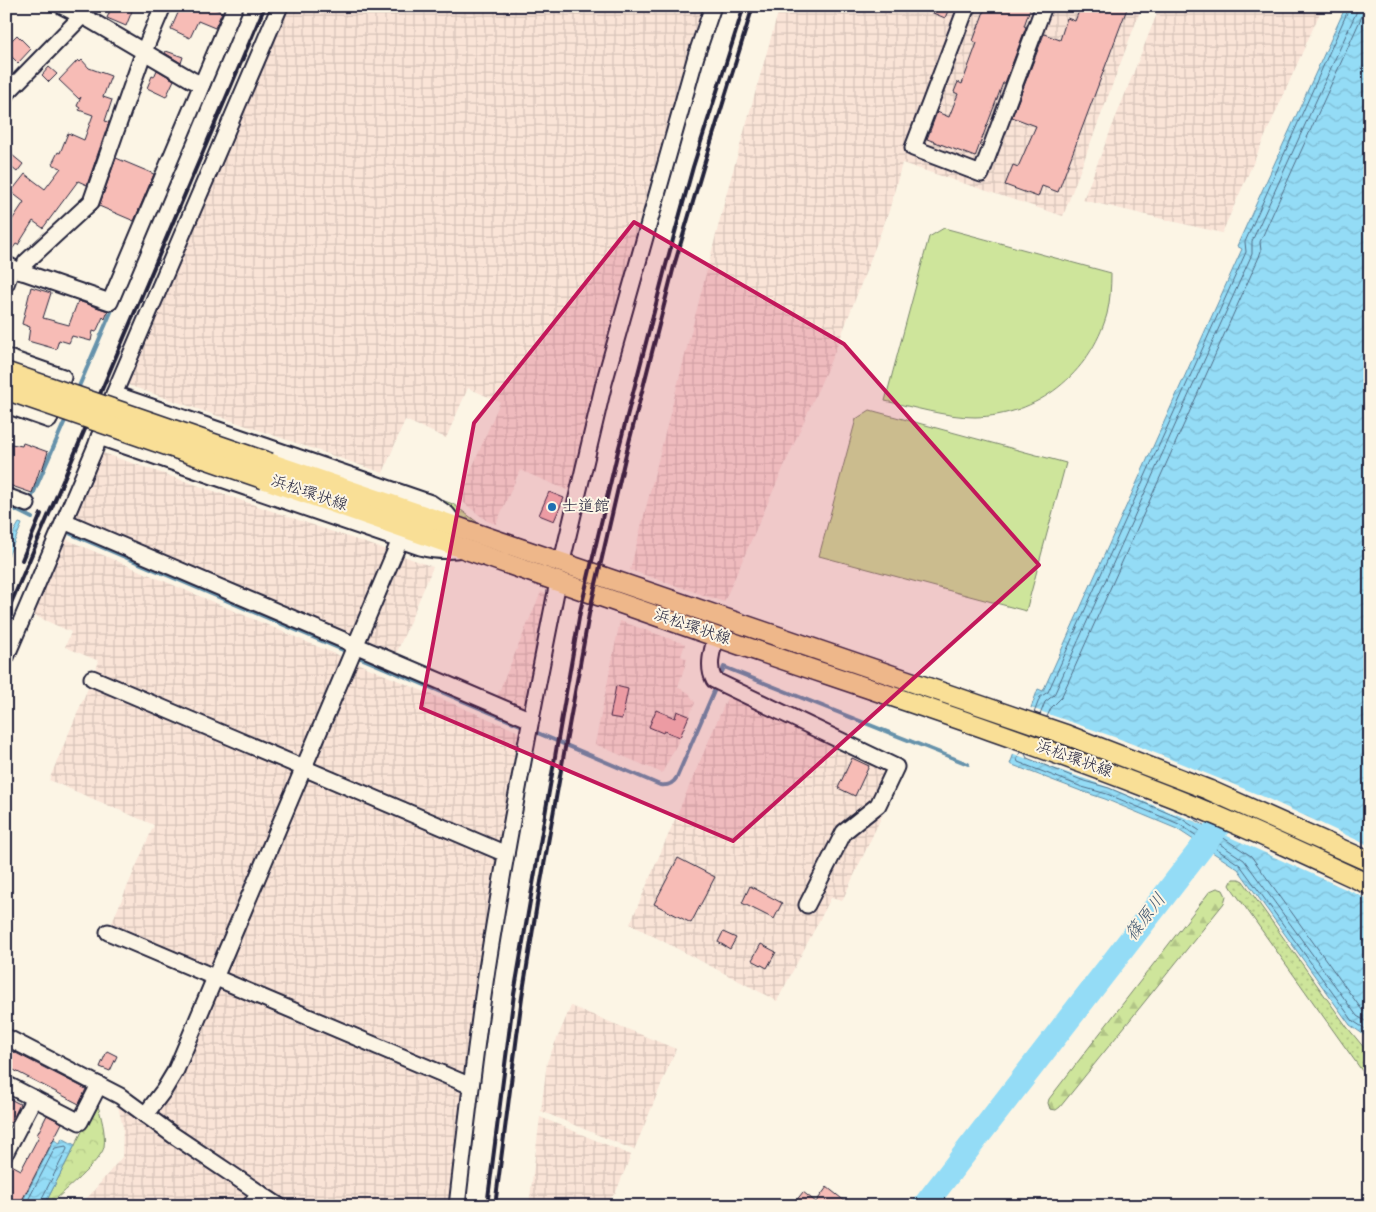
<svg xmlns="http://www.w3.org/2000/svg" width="1376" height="1212" font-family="Dekko,'Klee One',sans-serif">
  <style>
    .industrial { fill: url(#industrial-grid) }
    .grass { fill: url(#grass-dots); stroke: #78846b }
    .forest { fill: url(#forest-firs); stroke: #78846b }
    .park { fill: url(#park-crowns); stroke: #78846b }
    .pitch { fill: #cee59b; stroke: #78846b }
    .water { fill: url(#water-waves); stroke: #6692ab }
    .pier { fill: #fcf5e5 }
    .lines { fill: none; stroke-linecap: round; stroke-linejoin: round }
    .shore { stroke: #506c86; stroke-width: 1 }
    .stream { stroke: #6692ab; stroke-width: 4 }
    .river { stroke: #94dcf6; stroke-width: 24 }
    .building { fill: #f7bcb6; stroke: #22223b }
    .minor-casing { stroke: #22223b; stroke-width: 19 }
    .major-casing { stroke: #22223b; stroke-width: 22 }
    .minor { stroke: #fcf5e5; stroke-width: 15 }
    .major { stroke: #f9df96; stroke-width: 19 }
    .rail { stroke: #22223b; stroke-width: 4 }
    .major-bridge-casing { stroke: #22223b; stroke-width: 22; stroke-linecap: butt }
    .major-bridge { stroke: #f9df96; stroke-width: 19 }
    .marked { fill: #c2185b; fill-opacity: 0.2; stroke: #c2185b; stroke-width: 4; stroke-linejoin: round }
    .poi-dot { fill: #1f6fb2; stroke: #fcf5e5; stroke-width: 2 }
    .labels { text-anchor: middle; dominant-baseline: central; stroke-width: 4; stroke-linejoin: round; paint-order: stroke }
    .street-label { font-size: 16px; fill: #22223b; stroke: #fcf5e5 }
    .poi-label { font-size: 16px; fill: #22223b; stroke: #fcf5e5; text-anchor: start }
    .water-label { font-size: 18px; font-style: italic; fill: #445a73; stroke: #fcf5e5 }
  </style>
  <defs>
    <pattern id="industrial-grid" width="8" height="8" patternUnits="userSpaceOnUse" patternTransform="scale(1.25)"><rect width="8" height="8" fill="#fae4d7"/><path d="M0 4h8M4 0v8" fill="none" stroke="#d6c3b9"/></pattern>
    <pattern id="grass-dots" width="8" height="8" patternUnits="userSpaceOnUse" patternTransform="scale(1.25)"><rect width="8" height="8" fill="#cee59b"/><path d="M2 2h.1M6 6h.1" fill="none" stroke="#b1c486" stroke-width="1.8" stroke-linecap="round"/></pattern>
    <pattern id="forest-firs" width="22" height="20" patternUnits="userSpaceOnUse" patternTransform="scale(1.25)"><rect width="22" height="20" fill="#cee59b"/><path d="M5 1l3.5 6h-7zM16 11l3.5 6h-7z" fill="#b1c486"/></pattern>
    <pattern id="park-crowns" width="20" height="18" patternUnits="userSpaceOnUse" patternTransform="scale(1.25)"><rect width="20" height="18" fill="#cee59b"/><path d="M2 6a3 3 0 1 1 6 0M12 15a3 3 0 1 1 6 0" fill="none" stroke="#b1c486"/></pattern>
    <pattern id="water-waves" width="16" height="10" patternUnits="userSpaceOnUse" patternTransform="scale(1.25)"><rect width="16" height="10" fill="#94dcf6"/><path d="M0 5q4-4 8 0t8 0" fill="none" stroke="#7fbcd4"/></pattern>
  </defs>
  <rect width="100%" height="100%" fill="#fcf5e5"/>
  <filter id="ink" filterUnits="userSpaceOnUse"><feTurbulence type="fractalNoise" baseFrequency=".02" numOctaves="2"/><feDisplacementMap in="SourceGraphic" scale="10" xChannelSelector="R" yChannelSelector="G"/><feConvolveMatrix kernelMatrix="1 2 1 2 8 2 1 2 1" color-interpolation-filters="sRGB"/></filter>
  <g filter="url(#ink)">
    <g class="industrial">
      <polygon points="283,6 709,6 574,493 520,470 496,524 487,521 459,499 500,402 468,388 446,438 405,420 383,473 122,383 149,324 157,313 165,283"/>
      <polygon points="780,6 1142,6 1063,216 902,163 889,211 838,344 724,602 630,570 728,188"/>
      <polygon points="1160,6 1323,6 1222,233 1083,200"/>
      <polygon points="100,452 392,552 354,642 70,521"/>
      <polygon points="63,538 347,659 304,761 94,675 99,661 65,647 71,632 31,614"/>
      <polygon points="398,554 433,567 394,659 360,644"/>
      <polygon points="541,592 551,596 528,715 495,701"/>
      <polygon points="620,621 685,644 681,656 687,659 678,687 689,693 695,703 679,740 662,773 595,744"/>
      <polygon points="352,661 524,734 503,849 311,767"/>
      <polygon points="91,681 297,768 215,971 109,929 154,825 49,780"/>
      <polygon points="728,696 900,777 842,901 831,898 777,1001 630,924"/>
      <polygon points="304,775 502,855 467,1081 222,977"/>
      <polygon points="215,984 466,1088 453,1206 286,1206 150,1113"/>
      <polygon points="571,1006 676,1049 634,1150 541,1111 547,1062"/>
      <polygon points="116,1098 271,1206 77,1206 90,1195 122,1157 123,1127"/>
      <polygon points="540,1117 631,1155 616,1192 604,1206 529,1206"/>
    </g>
    <g class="grass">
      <polygon points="436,498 453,504 477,522 476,524 457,518"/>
      <polygon points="1233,879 1239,879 1243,881 1347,1027 1370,1055 1370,1082 1233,890 1230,885"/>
    </g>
    <polygon class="forest" points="1217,888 1223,890 1226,896 1224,903 1060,1107 1056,1110 1050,1109 1048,1103 1049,1099 1210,891"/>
    <path class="park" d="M97 1102C101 1117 106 1132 104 1147 102 1160 59 1196 48 1206H44Z"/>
    <g class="pitch">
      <path d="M944 228 1111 273C1111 287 1110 301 1107 314 1090 374 1037 416 975 417 945 417 914 407 885 401L929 237Z"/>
      <polygon points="870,410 1066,463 1026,611 819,556 856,419"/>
    </g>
    <g class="water">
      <polygon points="1346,6 1370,6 1370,1039 1350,1025 1238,869 1177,829 1105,799 1081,791 1010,764 1038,689 1043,691 1242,249 1237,246"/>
      <polygon points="19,523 22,524 6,561 6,545"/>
      <polygon points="62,1138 75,1145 44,1206 20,1206 54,1140 60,1143"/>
    </g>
    <polygon class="pier" points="1028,707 1120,739 1215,777 1262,796 1370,846 1370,900 1196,822 1102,785 1011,753"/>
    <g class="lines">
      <g class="shore">
        <polyline points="1034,713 1040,697 1048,692 1246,252 1245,242 1350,6"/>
        <polyline points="1040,715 1045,702 1054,695 1252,254 1252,241 1356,13 1357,6"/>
        <polyline points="1047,717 1051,708 1061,698 1259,257 1261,251 1260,242 1362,16 1364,6"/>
        <polyline points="1020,752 1017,759 1018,762 1082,787 1107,794 1179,824 1240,865 1353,1021 1370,1032"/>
        <polyline points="1025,754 1027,758 1084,781 1109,788 1182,819 1244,860 1357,1016 1370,1024"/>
        <polyline points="1193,818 1251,856 1362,1010 1370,1015"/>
        <polyline points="25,1206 55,1148 66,1146 67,1149 40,1202 40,1206"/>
      </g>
      <g class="stream">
        <polyline points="77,391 114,305"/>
        <polyline points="30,501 67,416"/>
        <polyline points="6,505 32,518"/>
        <polyline points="71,534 350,653"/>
        <polyline points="356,656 525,727"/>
        <polyline points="722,672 724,667 968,764"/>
        <path d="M533 731 660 785C668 786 673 784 677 777L715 689"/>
      </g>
      <polyline class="river" points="924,1206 1223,820"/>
    </g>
    <g class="building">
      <polygon points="112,6 134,6 126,26 107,18"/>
      <polygon points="181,6 209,6 222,12 215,28 198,21 190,38 171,29"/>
      <polygon points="916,6 950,6 945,18"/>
      <polygon points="986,6 1031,6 1024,26 1026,27 1005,83 1003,83 975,157 927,139 937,112 949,117 958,94 954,92 958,82 962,84 977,43 973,41"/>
      <polygon points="1081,6 1128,6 1058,192 1042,186 1038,197 1005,185 1013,165 1018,167 1036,126 1012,117 1044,34 1060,40 1067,18 1075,21"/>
      <polygon points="17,35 31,49 18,63 6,51 6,46"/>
      <polygon points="166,51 183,57 181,63 165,53"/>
      <polygon points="78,60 80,62 82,60 89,68 111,76 103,97 112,100 105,121 109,122 87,185 78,181 43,228 33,221 18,245 16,244 8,255 6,255 6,229 24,202 11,192 25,174 45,189 61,168 52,164 58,152 60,153 68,133 84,140 93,115 79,110 80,108 77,106 81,97 79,99 59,80"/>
      <polygon points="49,67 57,74 49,82 42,75"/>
      <polygon points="157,70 174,80 166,97 147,88 152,76 154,77"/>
      <polygon points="6,150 23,164 17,172 6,163"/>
      <polygon points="116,158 154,174 134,221 99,206"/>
      <polygon points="31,287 51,293 43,318 69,325 78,301 108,311 105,319 103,317 96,332 93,331 91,341 72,336 69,343 59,340 56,349 28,341 30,327 22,324"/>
      <polygon points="6,443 22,446 23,443 48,452 42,470 40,469 32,493 6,484"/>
      <polygon points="549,492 564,498 554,521 539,515"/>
      <polygon points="616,686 628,689 622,719 610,717"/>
      <polygon points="656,710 675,718 677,711 689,716 680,737 664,731 663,733 649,727"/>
      <polygon points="852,758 869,766 855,796 838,788"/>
      <polygon points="678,858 715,877 691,923 654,904"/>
      <polygon points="750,886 782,903 774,919 742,903"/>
      <polygon points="723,932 736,938 730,949 718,942"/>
      <polygon points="761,944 776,952 767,968 752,960"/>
      <polygon points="6,1048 86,1089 79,1104 6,1066"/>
      <polygon points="107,1051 117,1056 110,1071 100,1067"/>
      <polygon points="6,1097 20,1104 11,1123 6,1121"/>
      <polygon points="47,1115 62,1123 19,1206 6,1206 6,1193 11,1184 6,1181 6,1162 21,1170 39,1136 37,1135"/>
      <polygon points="827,1187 851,1206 792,1206 803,1192 816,1202"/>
    </g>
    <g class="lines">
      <defs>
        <g id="minor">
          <polyline points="62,6 90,20 192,80 202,84"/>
          <polyline points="967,6 913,148 981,174 1044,6"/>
          <polyline points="6,94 82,16 86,6"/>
          <polyline points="6,264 17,270 110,302 235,6"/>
          <polyline points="22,272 26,262 91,202 144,51 163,6"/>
          <polyline points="6,284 12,268"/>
          <polyline points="6,357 63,377 49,420 6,405"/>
          <polyline points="114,394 431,503 447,514 457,527"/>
          <path d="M99 437 420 547C435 551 448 552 464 549"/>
          <polyline points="6,496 27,504"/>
          <polyline points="64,521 531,720"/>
          <polyline points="562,561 604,383 696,56 713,6"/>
          <path d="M716 637C712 650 707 667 714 680L896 767 878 805 844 832 807 905"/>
          <polyline points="6,657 96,446 114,394 280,6"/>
          <polyline points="92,678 506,854"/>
          <polyline points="108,932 471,1086"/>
          <polyline points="6,1037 120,1096 173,1135 279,1206"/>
          <polyline points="6,1084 80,1122 99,1085"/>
          <polyline points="145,1115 164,1090 176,1070 400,540"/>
          <polyline points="6,1152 34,1098"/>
          <polyline points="250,1206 260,1193"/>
          <path d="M457 1206C466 1127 475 1048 487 969 507 840 532 711 558 582"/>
        </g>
        <g id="major">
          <polyline points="270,463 1067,735 1209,790 1370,862"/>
          <path d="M264 479C423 533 581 590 740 645 878 692 1017 737 1153 790 1227 818 1298 852 1370 885"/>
        </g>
      </defs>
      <use href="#minor" class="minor-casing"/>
      <use href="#major" class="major-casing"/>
      <use href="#minor" class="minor"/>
      <use href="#major" class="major"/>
      <g class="rail">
        <polyline points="22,560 41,514"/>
        <polyline points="6,615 265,6"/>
        <polyline points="487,1206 514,994 580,612 617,455 666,265 693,167 744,6"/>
        <polyline points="495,1206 522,997 537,904 589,614 625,458 674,266 703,168 753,6"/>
      </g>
      <defs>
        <g id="major-bridge">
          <polyline points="6,372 270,463"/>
          <polyline points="6,390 264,479"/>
        </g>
      </defs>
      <use href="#major-bridge" class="major-bridge-casing"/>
      <use href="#major-bridge" class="major-bridge"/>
    </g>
  </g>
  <path class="marked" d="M634 222 844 344 1039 565 733 841 421 708 474 423Z"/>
  <circle class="poi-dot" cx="552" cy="507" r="5"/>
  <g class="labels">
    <g class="street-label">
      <text transform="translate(309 494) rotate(19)">浜松環状線</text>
      <text transform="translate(692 628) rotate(19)">浜松環状線</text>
      <text transform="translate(1074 760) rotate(20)">浜松環状線</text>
    </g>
    <g class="poi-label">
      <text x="562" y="507">士道館</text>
    </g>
    <g class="water-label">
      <text transform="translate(1147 918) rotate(-52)">篠原川</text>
    </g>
  </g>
  <rect width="1376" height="1212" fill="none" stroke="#fcf5e5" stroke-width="25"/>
  <rect x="12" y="12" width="1351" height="1187" fill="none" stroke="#22223b" stroke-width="2" filter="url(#ink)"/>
</svg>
